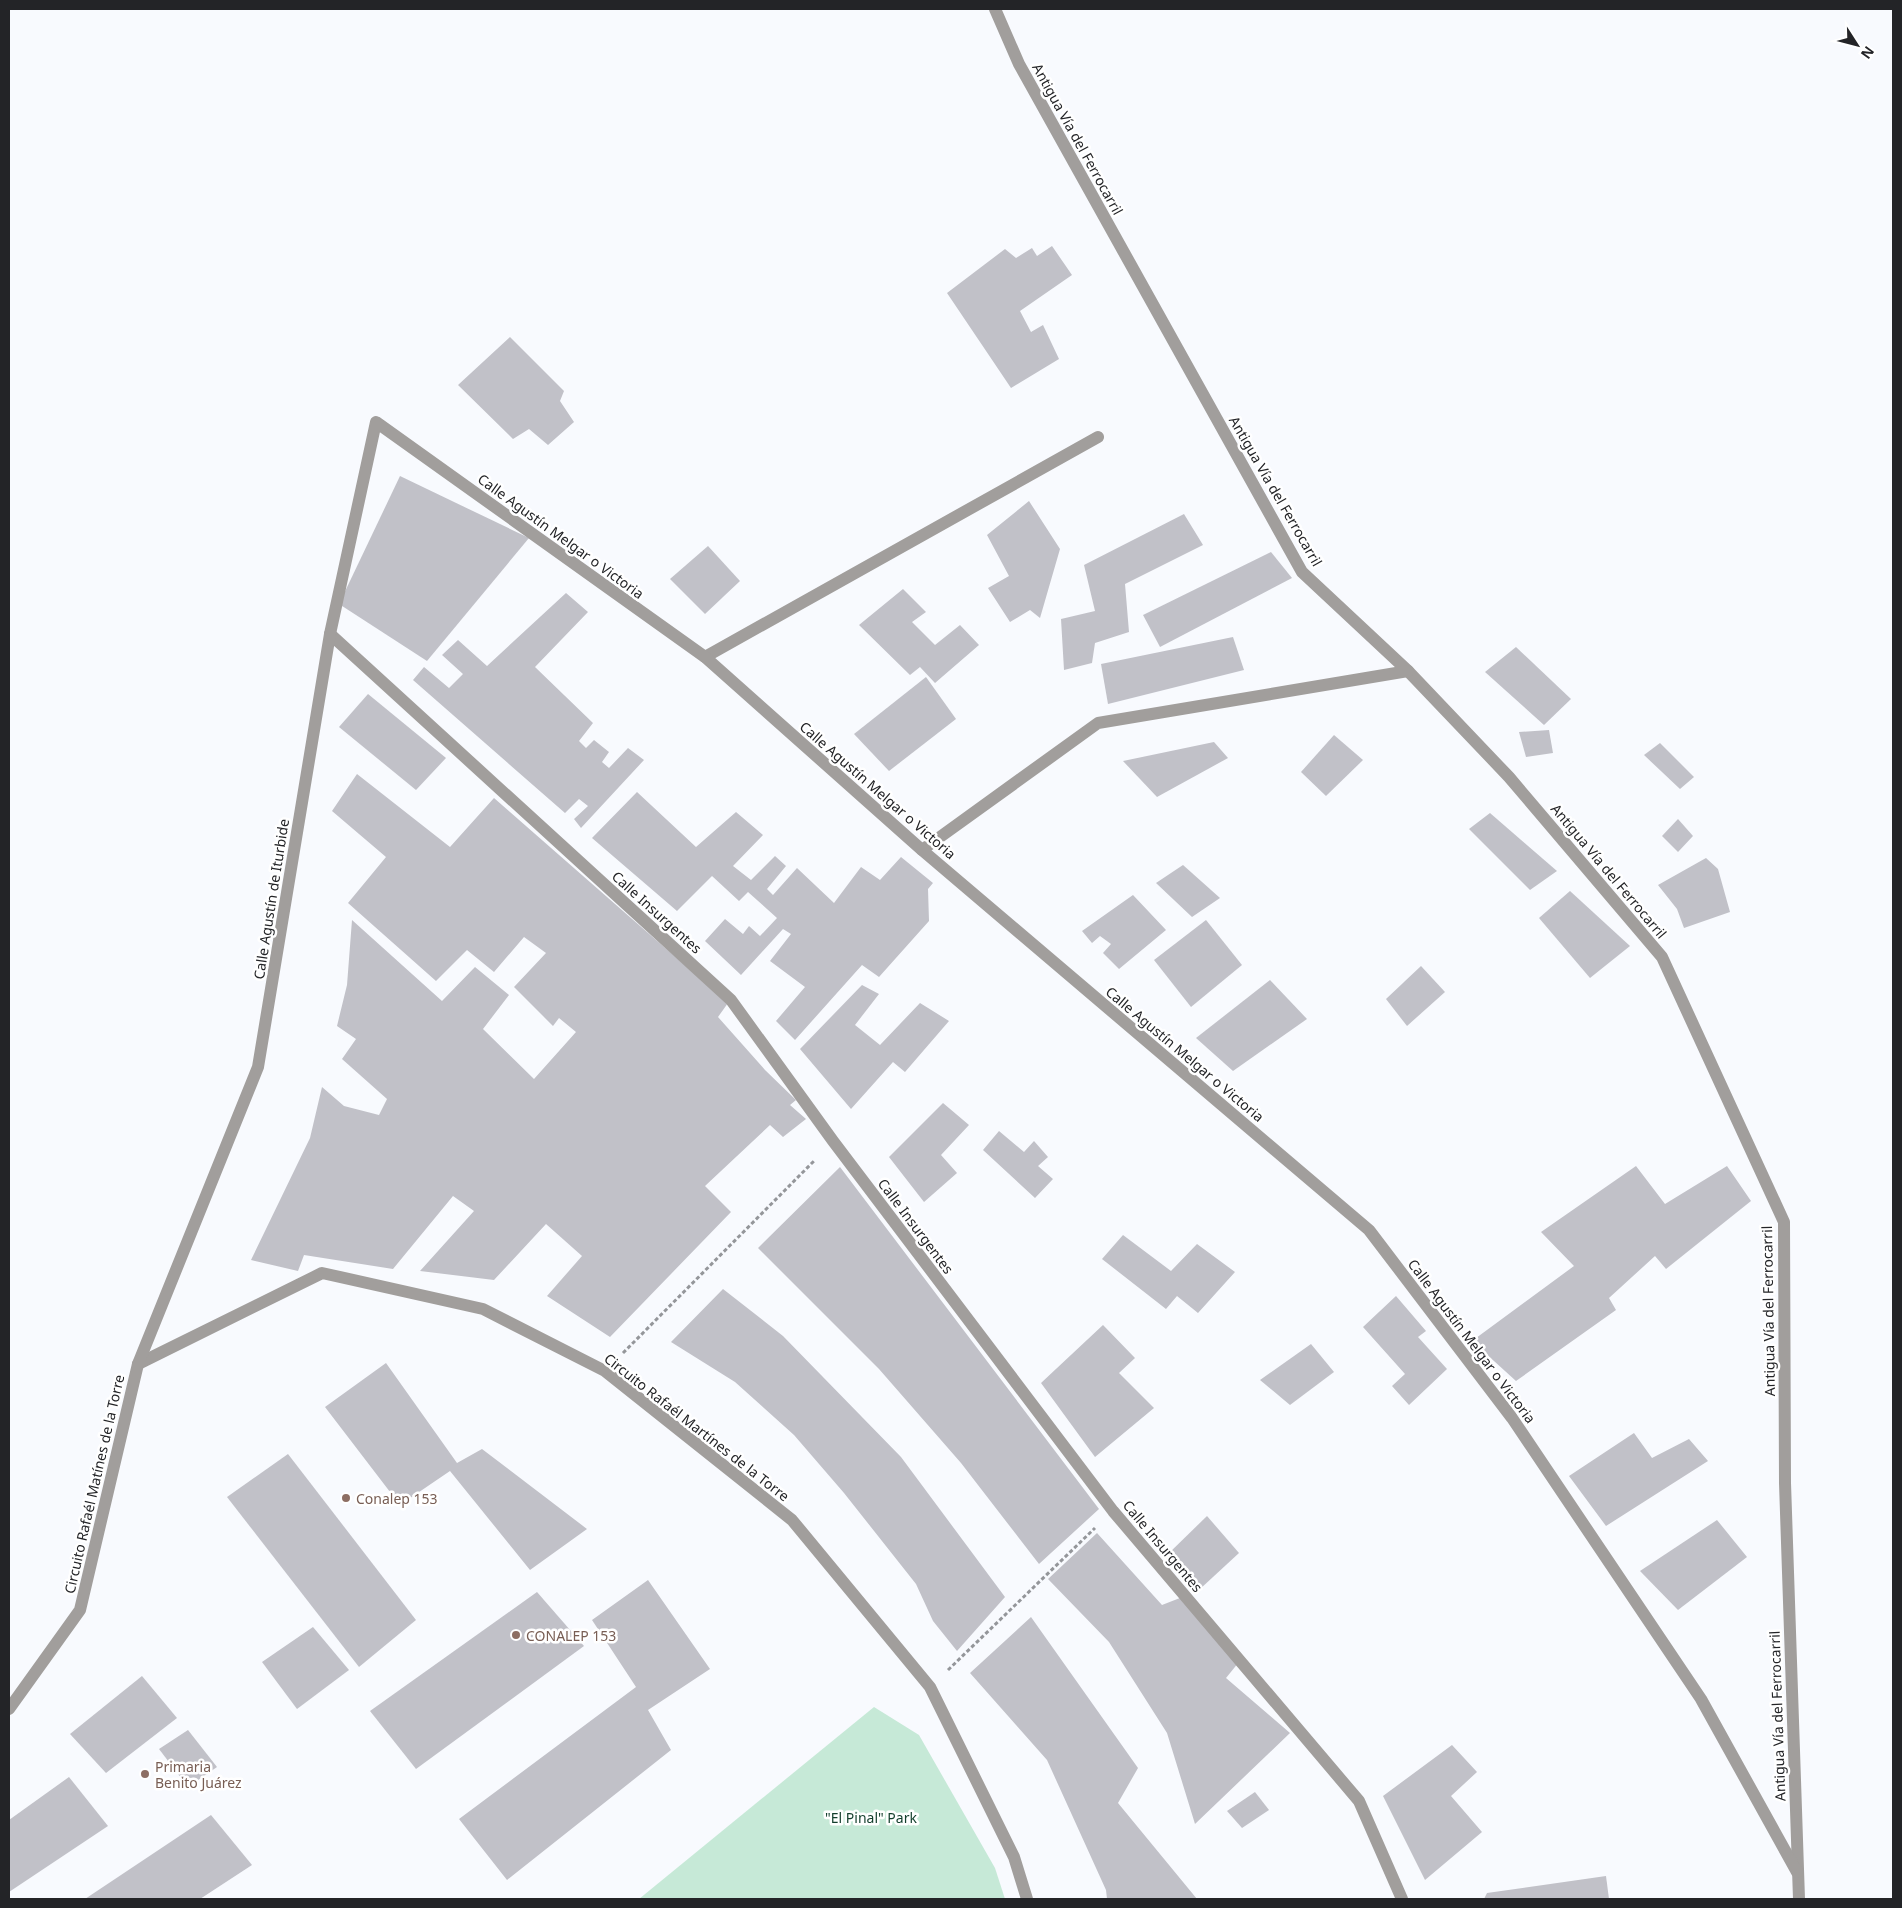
<svg xmlns="http://www.w3.org/2000/svg" width="1902" height="1908" font-family="'Noto Sans',sans-serif">
  <style>
    .green { fill: #c6e9d7 }
    .building { fill: #c1c1c8 }
    .lines { fill: none; stroke-linecap: round; stroke-linejoin: round }
    .path { stroke: #94969a; stroke-width: 3; stroke-dasharray: 4 2.5; stroke-linecap: butt }
    .minor { stroke: #a19e9c; stroke-width: 12 }
    .education-dot { fill: #8d6e63; stroke: #fff; stroke-width: 2 }
    .labels { text-anchor: middle; dominant-baseline: central; stroke-width: 5; stroke-linejoin: round; paint-order: stroke }
    .street-label { font-size: 14px; fill: #232427; stroke: #fff }
    .education-label { font-size: 14px; fill: #785e54; stroke: #fff; text-anchor: start }
    .park-label { font-size: 14px; fill: #123e2c; stroke: #fff }
  </style>
  <rect width="100%" height="100%" fill="#f8fafe"/>
  <polygon class="green" points="874,1707 919,1735 995,1868 1005,1899 639,1899"/>
  <g class="building">
    <polygon points="1052,246 1072,275 1020,311 1031,332 1043,325 1059,359 1011,388 947,293 1005,249 1016,258 1032,248 1037,256"/>
    <polygon points="510,337 564,391 560,401 574,422 548,445 529,429 513,439 458,385"/>
    <polygon points="400,476 529,538 427,661 339,604"/>
    <polygon points="1029,501 1060,549 1040,618 1030,610 1010,622 988,588 1009,576 987,535"/>
    <polygon points="1184,514 1203,545 1125,584 1129,632 1095,643 1092,663 1064,670 1061,619 1095,611 1084,565"/>
    <polygon points="708,546 740,581 705,614 670,579"/>
    <polygon points="1271,552 1292,578 1160,647 1143,615"/>
    <polygon points="903,589 926,612 912,622 935,645 960,625 979,645 935,683 920,667 910,675 859,625"/>
    <polygon points="566,593 588,612 535,667 593,723 579,741 586,748 594,740 609,752 602,762 609,768 628,748 644,760 581,828 574,819 588,806 579,799 565,813 413,680 424,667 449,688 463,674 442,655 458,640 487,666"/>
    <polygon points="1233,637 1244,670 1108,704 1101,664"/>
    <polygon points="1516,647 1571,699 1544,725 1485,672"/>
    <polygon points="926,677 956,719 889,771 854,734"/>
    <polygon points="368,694 446,758 416,790 339,727"/>
    <polygon points="1549,730 1553,753 1526,757 1519,732"/>
    <polygon points="1334,735 1363,760 1326,796 1301,772"/>
    <polygon points="1214,742 1228,758 1157,797 1123,761"/>
    <polygon points="1660,743 1694,777 1680,789 1644,755"/>
    <polygon points="357,774 450,847 494,798 728,1003 718,1017 765,1070 796,1100 790,1105 806,1119 783,1137 770,1125 705,1186 731,1212 610,1337 547,1296 582,1256 546,1224 494,1280 420,1271 474,1211 453,1196 393,1269 304,1255 298,1271 251,1260 310,1138 322,1087 344,1106 379,1115 387,1099 342,1059 356,1039 337,1026 347,985 352,920 442,1001 475,967 509,995 483,1029 534,1079 576,1032 559,1018 553,1026 514,987 546,953 524,937 494,972 467,950 436,981 348,903 386,857 332,811"/>
    <polygon points="637,792 696,847 736,812 763,835 733,866 751,880 775,856 786,866 767,889 773,895 797,868 834,903 861,867 880,880 901,857 933,883 928,889 929,921 879,977 862,965 795,1040 776,1021 805,987 770,961 791,934 783,929 741,975 705,941 725,919 743,934 749,926 760,936 777,918 748,892 739,901 712,876 677,911 592,838"/>
    <polygon points="1490,813 1557,871 1530,890 1469,829"/>
    <polygon points="1678,819 1693,836 1678,852 1662,836"/>
    <polygon points="1706,858 1718,869 1730,912 1684,928 1677,909 1658,885"/>
    <polygon points="1183,865 1220,898 1192,917 1156,883"/>
    <polygon points="1570,891 1630,946 1590,978 1539,918"/>
    <polygon points="1133,895 1166,930 1119,969 1103,953 1111,944 1100,936 1092,943 1082,931"/>
    <polygon points="1206,920 1242,965 1191,1007 1154,960"/>
    <polygon points="1421,966 1445,992 1407,1026 1386,999"/>
    <polygon points="1270,980 1307,1019 1233,1071 1196,1038"/>
    <polygon points="862,985 879,994 855,1025 880,1045 920,1003 949,1021 905,1072 893,1062 851,1109 800,1049"/>
    <polygon points="943,1103 969,1125 941,1155 957,1173 924,1202 889,1157"/>
    <polygon points="999,1131 1024,1152 1034,1141 1048,1157 1038,1166 1053,1179 1035,1198 983,1150"/>
    <polygon points="1636,1166 1665,1204 1727,1166 1751,1201 1666,1269 1655,1256 1609,1298 1616,1310 1516,1381 1472,1341 1574,1266 1541,1232"/>
    <polygon points="840,1167 1099,1509 1039,1564 961,1463 879,1369 758,1248"/>
    <polygon points="1123,1235 1171,1271 1197,1244 1235,1272 1198,1313 1177,1296 1166,1309 1102,1259"/>
    <polygon points="723,1289 783,1336 901,1457 1005,1597 957,1651 933,1621 916,1584 844,1493 794,1435 735,1382 671,1342"/>
    <polygon points="1396,1296 1426,1331 1418,1337 1447,1369 1409,1405 1392,1386 1405,1374 1363,1327"/>
    <polygon points="1103,1325 1135,1358 1119,1373 1154,1408 1095,1457 1041,1383"/>
    <polygon points="1311,1344 1334,1372 1290,1405 1260,1380"/>
    <polygon points="386,1363 457,1463 482,1449 587,1529 530,1570 450,1471 400,1505 325,1407"/>
    <polygon points="1634,1433 1652,1458 1689,1439 1708,1461 1606,1526 1569,1476"/>
    <polygon points="288,1454 416,1620 359,1667 227,1497"/>
    <polygon points="1207,1516 1239,1553 1200,1589 1165,1557"/>
    <polygon points="1717,1520 1747,1557 1678,1610 1640,1571"/>
    <polygon points="1097,1533 1162,1605 1185,1596 1239,1662 1226,1678 1290,1733 1195,1824 1167,1733 1109,1642 1048,1579"/>
    <polygon points="648,1580 710,1669 648,1710 671,1750 507,1880 459,1819 636,1687 592,1620"/>
    <polygon points="537,1592 584,1646 416,1769 370,1711"/>
    <polygon points="1031,1617 1138,1768 1118,1803 1197,1899 1107,1899 1106,1890 1047,1760 970,1673"/>
    <polygon points="313,1627 349,1670 297,1709 262,1662"/>
    <polygon points="142,1676 177,1718 106,1773 70,1734"/>
    <polygon points="188,1730 217,1767 188,1787 159,1749"/>
    <polygon points="1452,1745 1477,1772 1451,1796 1482,1832 1425,1880 1383,1796"/>
    <polygon points="69,1777 108,1826 9,1892 9,1820"/>
    <polygon points="1255,1792 1269,1810 1242,1828 1227,1811"/>
    <polygon points="211,1815 252,1865 200,1899 85,1899"/>
    <polygon points="1606,1876 1609,1899 1484,1899 1487,1893"/>
  </g>
  <g class="lines">
    <g class="path">
      <polyline points="623,1353 814,1161"/>
      <polyline points="948,1670 1095,1528"/>
    </g>
    <g class="minor">
      <polyline points="995,9 1019,64 1302,572 1408,671 1509,777 1662,957 1784,1222 1785,1483 1799,1899"/>
      <polyline points="330,634 731,1000 833,1141 1113,1511 1359,1801 1402,1899"/>
      <polyline points="705,657 1098,437"/>
      <polyline points="922,850 1098,723 1408,671"/>
      <polyline points="138,1364 322,1273 483,1309 605,1371 792,1520 930,1687 1014,1857 1027,1899"/>
      <polyline points="9,1709 80,1610 138,1364 258,1067 330,634 376,422 705,657 922,850 1369,1230 1512,1418 1701,1699 1797,1872"/>
    </g>
  </g>
  <g class="education-dot">
    <circle cx="346" cy="1498" r="5"/>
    <circle cx="516" cy="1635" r="5"/>
    <circle cx="145" cy="1774" r="5"/>
  </g>
  <g class="labels">
    <g class="street-label">
      <text transform="translate(1078 139) rotate(61)">Antigua Vía del Ferrocarril</text>
      <text transform="translate(1276 491) rotate(60)">Antigua Vía del Ferrocarril</text>
      <text transform="translate(561 536) rotate(36)">Calle Agustín Melgar o Victoria</text>
      <text transform="translate(878 790) rotate(41)">Calle Agustín Melgar o Victoria</text>
      <text transform="translate(1609 871) rotate(50)">Antigua Vía del Ferrocarril</text>
      <text transform="translate(271 899) rotate(-81)">Calle Agustín de Iturbide</text>
      <text transform="translate(657 912) rotate(42)">Calle Insurgentes</text>
      <text transform="translate(1185 1054) rotate(40)">Calle Agustín Melgar o Victoria</text>
      <text transform="translate(916 1226) rotate(53)">Calle Insurgentes</text>
      <text transform="translate(1768 1311) rotate(-91)">Antigua Vía del Ferrocarril</text>
      <text transform="translate(1472 1341) rotate(53)">Calle Agustín Melgar o Victoria</text>
      <text transform="translate(697 1427) rotate(38)">Circuito Rafaél Martínes de la Torre</text>
      <text transform="translate(94 1484) rotate(-77)">Circuito Rafaél Matínes de la Torre</text>
      <text transform="translate(1163 1546) rotate(50)">Calle Insurgentes</text>
      <text transform="translate(1777 1716) rotate(-92)">Antigua Vía del Ferrocarril</text>
    </g>
    <g class="education-label">
      <text x="356" y="1498">Conalep 153</text>
      <text x="526" y="1635">CONALEP 153</text>
      <text x="155" y="1766">Primaria<tspan x="155" dy="16">Benito Juárez</tspan></text>
    </g>
    <g class="park-label">
      <text x="871" y="1817">"El Pinal" Park</text>
    </g>
  </g>
  <rect width="1902" height="1908" fill="none" stroke="#232427" stroke-width="20"/>
  <g transform="translate(1857 45) rotate(126)" stroke="#ffffff" stroke-width="4" paint-order="stroke">
  <path d="M0-4L9 19L0 12L-9 19Z" fill="#232427"/>
  <text y="-8" font-size="14" font-weight="bold" text-anchor="middle" fill="#232427">N</text>
  </g>
</svg>
